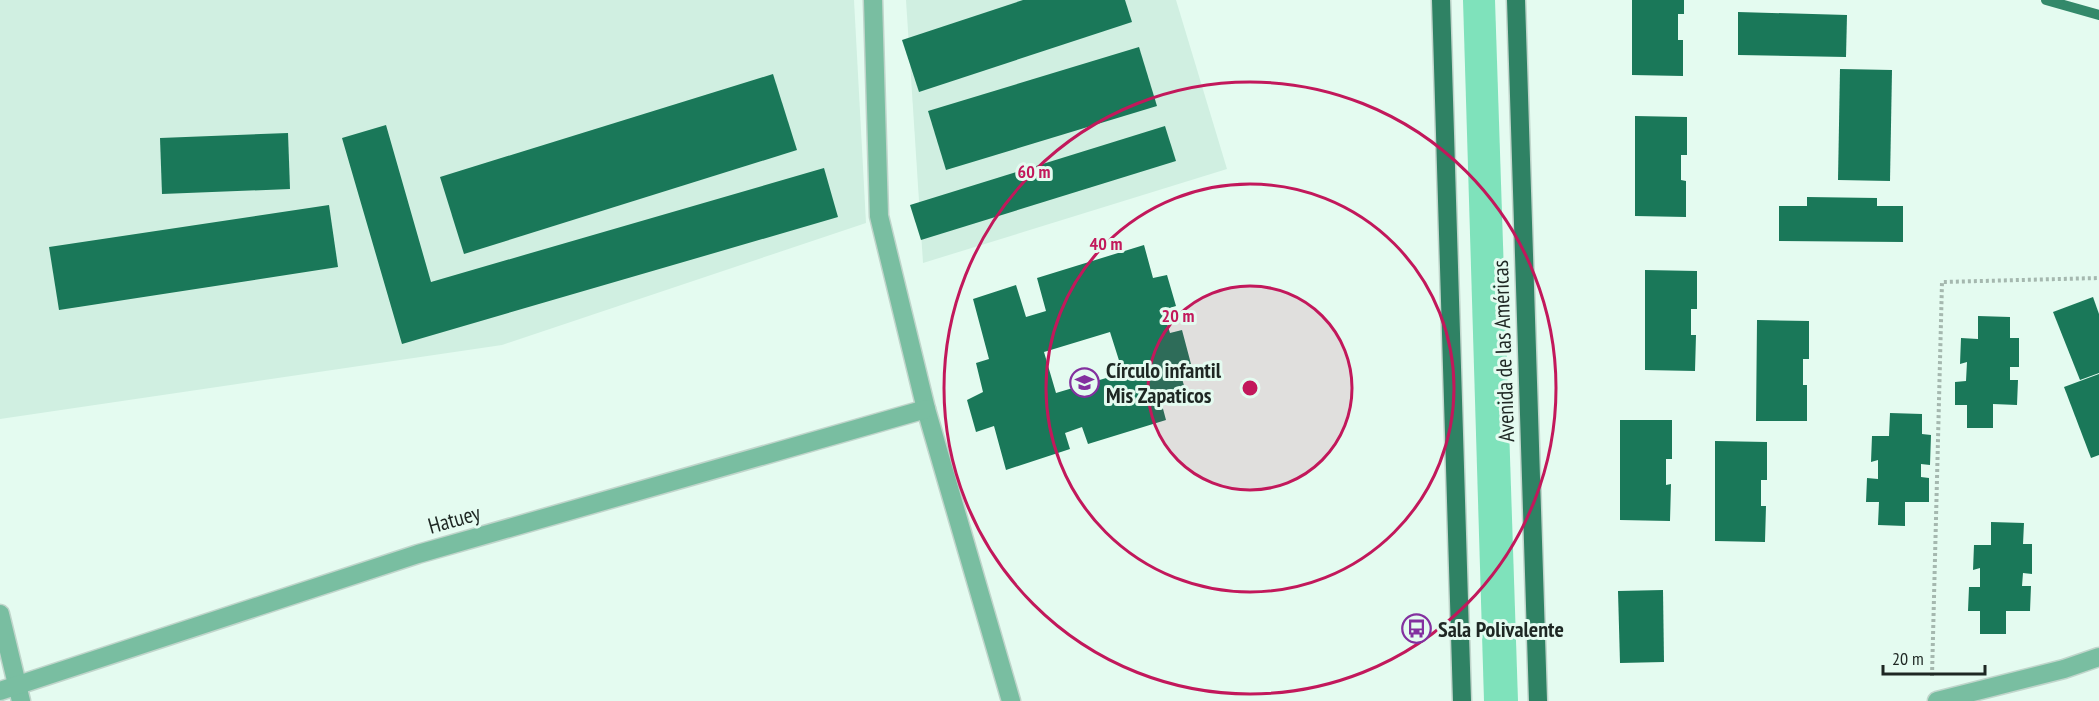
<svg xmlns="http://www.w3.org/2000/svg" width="2099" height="701" font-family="'PT Sans Narrow',sans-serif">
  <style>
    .built { fill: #d0efe1 }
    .grass { fill: #7fe2bb }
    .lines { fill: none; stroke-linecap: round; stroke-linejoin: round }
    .stream { stroke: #33896a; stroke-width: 10 }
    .building { fill: #1a7859; fill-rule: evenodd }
    .minor-casing { stroke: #c0d5cb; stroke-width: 21 }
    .major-casing { stroke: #c0d5cb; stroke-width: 21 }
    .path { stroke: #a5b8af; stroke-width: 4; stroke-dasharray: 3 3; stroke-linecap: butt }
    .minor { stroke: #79bea1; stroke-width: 18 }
    .major { stroke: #2f8264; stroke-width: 18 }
    .ring { fill: none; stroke: #c2185b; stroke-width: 3 }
    .labels { text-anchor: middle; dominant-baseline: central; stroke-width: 6; stroke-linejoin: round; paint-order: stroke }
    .street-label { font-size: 22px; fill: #1e2723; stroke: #e4fbf0 }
    .poi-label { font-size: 22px; font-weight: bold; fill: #1e2723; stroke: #e4fbf0; text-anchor: start }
    .centre { fill: #c2185b; stroke: #e4fbf0; stroke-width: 3 }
    .ring-label { font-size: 18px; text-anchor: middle; font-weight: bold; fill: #c2185b; stroke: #e4fbf0; stroke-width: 6; stroke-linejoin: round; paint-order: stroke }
  </style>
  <rect width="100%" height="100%" fill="#e4fbf0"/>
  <g class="built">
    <polygon points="0,0 854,0 866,223 502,345 0,419"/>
    <polygon points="906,0 1176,0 1227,169 923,263"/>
  </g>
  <polygon class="grass" points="1463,0 1495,0 1518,701 1484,701"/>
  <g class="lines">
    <polyline class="stream" points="2046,0 2099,15"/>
  </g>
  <g class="building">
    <polygon points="1023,0 1125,0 1132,22 919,92 902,40"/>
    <polygon points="1632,0 1684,0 1684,14 1678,14 1678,40 1683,40 1683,76 1632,75"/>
    <polygon points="1738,12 1847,15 1846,57 1738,55"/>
    <polygon points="1139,47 1157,106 946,170 928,111"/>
    <polygon points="1840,69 1892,70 1890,181 1838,180"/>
    <polygon points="773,74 797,150 464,254 440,177"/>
    <polygon points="1635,116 1687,117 1687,155 1681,155 1681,180 1686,181 1686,217 1635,216"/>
    <polygon points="386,125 431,282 824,168 838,217 402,344 342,138"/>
    <polygon points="1165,126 1176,161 921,240 910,205"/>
    <polygon points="288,133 290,189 162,194 160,138"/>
    <polygon points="1807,197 1877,198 1877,206 1903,206 1903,242 1779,241 1779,206 1807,206"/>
    <polygon points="329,205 338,267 59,310 49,247"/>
    <path d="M1144 245 1153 278 1167 275 1176 306 1163 310 1170 333 1182 330 1191 364 1179 367 1187 397 1162 405 1166 420 1088 444 1082 427 1065 433 1070 449 1006 470 994 426 976 432 967 400 983 392 976 363 989 359 973 299 1016 285 1026 317 1046 311 1037 278ZM1110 332 1123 373 1056 393 1044 352Z"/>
    <polygon points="1645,270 1697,271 1697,309 1691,309 1691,335 1696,335 1695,371 1645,370"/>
    <polygon points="2093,297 2099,314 2099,373 2080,380 2053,312"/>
    <polygon points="1978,316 2010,317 2010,338 2019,338 2019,367 2010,367 2010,380 2018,380 2017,405 1993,404 1993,428 1967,428 1967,405 1955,405 1955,382 1966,381 1967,362 1960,364 1961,338 1978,339"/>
    <polygon points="1757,320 1809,321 1809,359 1803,359 1803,385 1807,385 1807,421 1756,421"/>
    <polygon points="2099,374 2099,455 2091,458 2064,387"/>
    <polygon points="1890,413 1922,414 1922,434 1931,435 1930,465 1921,464 1921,477 1929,478 1929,502 1905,502 1905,526 1878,525 1879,502 1866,502 1867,478 1878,479 1878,460 1871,462 1872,436 1889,436"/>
    <polygon points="1620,420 1672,420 1672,459 1666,459 1666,485 1671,484 1670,521 1620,520"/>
    <polygon points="1715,441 1767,442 1767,480 1761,480 1761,506 1766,506 1765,542 1715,541"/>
    <polygon points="1991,522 2024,523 2023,544 2032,544 2032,574 2023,573 2022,586 2031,586 2030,611 2006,611 2006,634 1980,634 1980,611 1968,611 1969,587 1980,587 1980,568 1973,570 1974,545 1991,545"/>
    <polygon points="1663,590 1664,662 1620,663 1618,591"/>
  </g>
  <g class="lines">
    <defs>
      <g id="minor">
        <polyline points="873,0 879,216 926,409 1011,701"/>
        <polyline points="0,614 21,701"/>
        <polyline points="0,691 418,554 926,409"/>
        <polyline points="1937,701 2064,669 2099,657"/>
      </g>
      <g id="major">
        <polyline points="1441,0 1462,701"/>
        <polyline points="1516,0 1538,701"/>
      </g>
    </defs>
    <use href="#minor" class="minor-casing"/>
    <use href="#major" class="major-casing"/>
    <polyline class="path" points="1932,676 1942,282 2099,278"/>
    <use href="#minor" class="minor"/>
    <use href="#major" class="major"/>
  </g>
  <circle cx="1250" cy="388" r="102" fill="#c2185b" fill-opacity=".12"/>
  <g class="ring">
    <circle cx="1250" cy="388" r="102"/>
    <circle cx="1250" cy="388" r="204"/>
    <circle cx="1250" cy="388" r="306"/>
  </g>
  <defs>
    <symbol id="school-ring" viewBox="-11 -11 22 22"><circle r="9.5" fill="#e4fbf0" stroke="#83309f" stroke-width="1.5"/><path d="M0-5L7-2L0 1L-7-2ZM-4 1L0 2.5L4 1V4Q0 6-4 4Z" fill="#83309f"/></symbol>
    <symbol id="bus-ring" viewBox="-11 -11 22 22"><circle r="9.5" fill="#e4fbf0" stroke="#83309f" stroke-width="1.5"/><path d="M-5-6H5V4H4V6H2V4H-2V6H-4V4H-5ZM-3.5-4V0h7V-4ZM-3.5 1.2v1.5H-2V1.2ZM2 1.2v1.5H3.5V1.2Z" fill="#83309f"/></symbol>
  </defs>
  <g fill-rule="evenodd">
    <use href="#school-ring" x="1068" y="366" width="33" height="33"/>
    <use href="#bus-ring" x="1400" y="612" width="33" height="33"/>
  </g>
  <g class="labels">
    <g class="street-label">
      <text transform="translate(1503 351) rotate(-92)">Avenida de las Américas</text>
      <text transform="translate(454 519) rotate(-16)">Hatuey</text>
    </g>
    <g class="poi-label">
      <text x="1106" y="370">Círculo infantil<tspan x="1106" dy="25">Mis Zapaticos</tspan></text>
      <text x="1438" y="629">Sala Polivalente</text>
    </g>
  </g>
  <circle cx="1250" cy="388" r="9" class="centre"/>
  <g class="ring-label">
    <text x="1034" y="178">60 m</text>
    <text x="1106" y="250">40 m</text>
    <text x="1178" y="322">20 m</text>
  </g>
  <path d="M1883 665v9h102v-9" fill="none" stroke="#1e2723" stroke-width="3"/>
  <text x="1892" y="665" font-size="18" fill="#1e2723" stroke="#e4fbf0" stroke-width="4.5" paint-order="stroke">20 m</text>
</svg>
